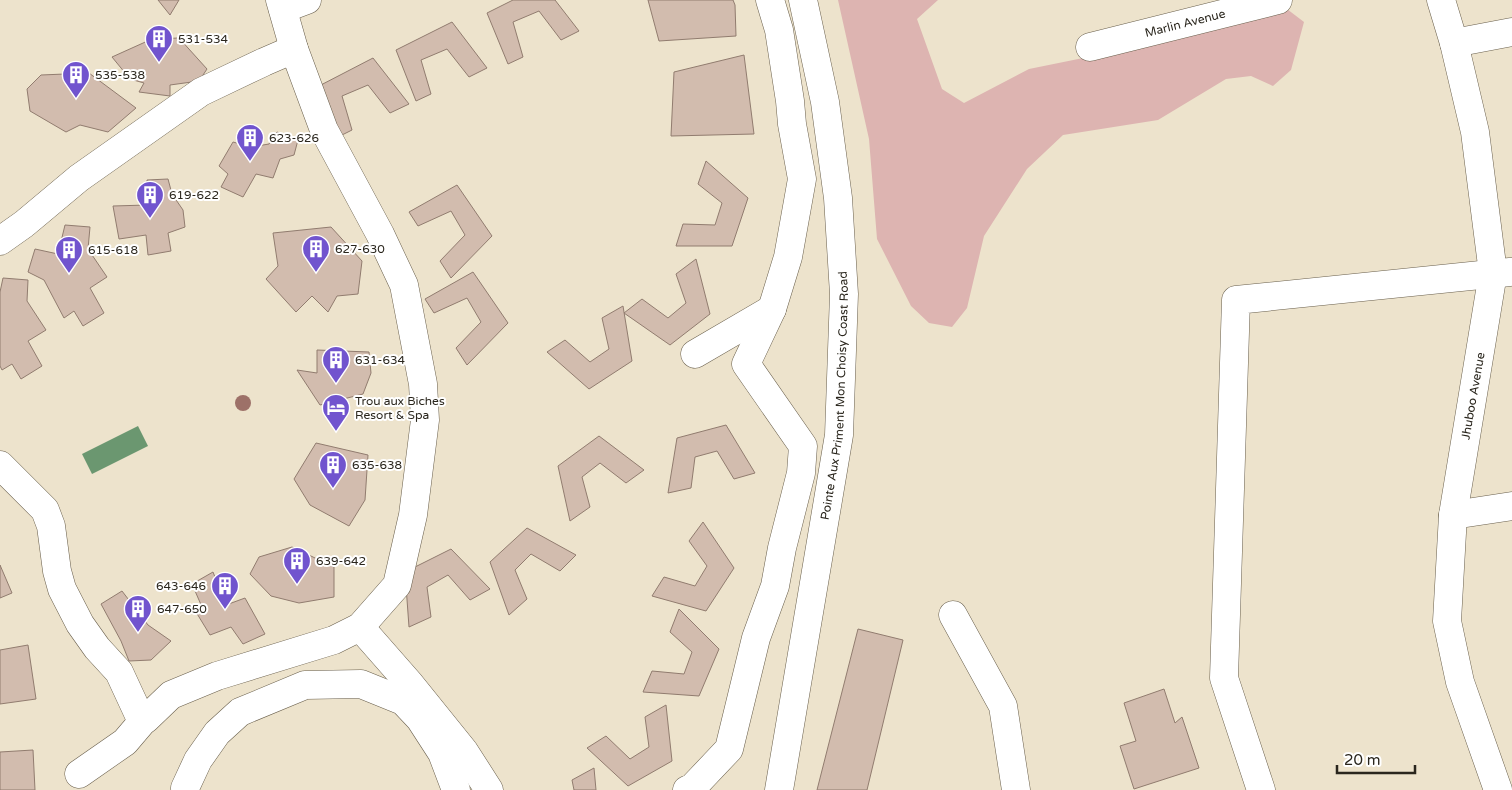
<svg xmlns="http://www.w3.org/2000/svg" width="1512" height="790" font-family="'Varela Round',sans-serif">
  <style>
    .green { fill: #ddb4b1 }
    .water { fill: #6b9770 }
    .building { fill: #d2bcae; stroke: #917c6f }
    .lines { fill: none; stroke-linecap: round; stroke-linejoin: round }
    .minor-casing { stroke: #695f4c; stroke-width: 29 }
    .major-casing { stroke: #695f4c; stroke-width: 29 }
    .minor { stroke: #fff; stroke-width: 28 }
    .major { stroke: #fff; stroke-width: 28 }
    .tree { fill: #9d7168 }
    .labels { text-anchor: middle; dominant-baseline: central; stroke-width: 4; stroke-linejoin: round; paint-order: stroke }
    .street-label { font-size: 12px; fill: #2a261d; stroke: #fff }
    .poi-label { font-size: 12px; fill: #2a261d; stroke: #fff; text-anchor: start }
  </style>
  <rect width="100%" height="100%" fill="#ede3cc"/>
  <polygon class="green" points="838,0 938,0 917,19 942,89 964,103 1029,69 1157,43 1283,6 1304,22 1291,70 1273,86 1251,76 1226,79 1158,120 1063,135 1027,169 984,236 967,308 952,327 929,323 911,306 877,239 869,139"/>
  <polygon class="water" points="138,426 148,446 92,474 82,454"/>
  <g class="building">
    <polygon points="158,0 179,0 170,15"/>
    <polygon points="513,0 555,0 579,31 561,40 539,11 513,22 523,57 508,64 487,13"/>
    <polygon points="648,0 733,0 735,5 736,36 659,41"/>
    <polygon points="452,22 487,68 469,77 447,49 421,60 431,94 416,101 396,50"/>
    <polygon points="179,38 207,69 199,81 170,85 170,96 139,92 144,83 130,79 112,57 152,39"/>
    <polygon points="744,55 754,134 671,136 674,72"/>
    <polygon points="373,58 409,104 390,113 368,85 342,96 352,130 338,137 317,87"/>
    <polygon points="89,73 136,108 108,132 80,125 66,132 30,111 27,89 41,75"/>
    <polygon points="277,132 298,140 294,155 280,159 273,178 256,174 243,197 221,187 228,174 219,166 233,142 251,147 269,144"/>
    <polygon points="706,161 748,198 732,246 676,246 683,224 715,225 722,203 698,184"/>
    <polygon points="168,179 172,194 183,210 185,227 168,233 171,251 148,255 146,235 119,239 113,206 147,205 147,180"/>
    <polygon points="457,185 492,236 451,278 440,261 465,235 451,211 418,226 409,212"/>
    <polygon points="65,225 90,227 88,249 107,277 90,288 104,313 83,326 74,311 64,318 44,280 28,272 35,249 58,254"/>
    <polygon points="331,227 362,261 358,294 337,296 328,312 312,296 296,312 266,279 278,266 273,233"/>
    <polygon points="696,259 710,314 670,345 624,313 642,299 668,318 686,303 676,274"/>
    <polygon points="473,272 508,323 467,365 456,348 481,322 467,298 434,313 425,299"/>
    <polygon points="3,278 28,280 27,301 46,330 28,341 42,366 21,379 12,364 2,370 0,366 0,292"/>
    <polygon points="623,306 632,361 589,389 547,352 565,340 590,362 609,349 602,318"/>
    <polygon points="317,350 369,352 371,373 363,394 320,405 297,370 317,373"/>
    <polygon points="726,425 755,473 734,479 717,451 695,457 691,488 668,493 677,438"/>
    <polygon points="599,436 644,470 626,483 600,463 582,477 590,507 570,521 558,466"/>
    <polygon points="316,443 368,455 365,500 349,526 310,505 294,479"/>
    <polygon points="703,522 734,568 706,611 652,596 664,577 695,586 707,566 689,541"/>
    <polygon points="527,528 576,555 560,571 531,554 515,570 527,599 509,615 490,562"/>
    <polygon points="292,547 334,567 334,597 299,603 271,596 250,574 259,557"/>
    <polygon points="451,549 490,589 470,600 448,575 427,587 431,617 409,627 405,572"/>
    <polygon points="0,565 12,593 0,598"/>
    <polygon points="213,572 226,605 245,598 265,634 243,644 231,627 210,635 196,612 202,607 192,584"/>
    <polygon points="122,591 148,625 171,641 151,660 129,661 121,641 101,604"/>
    <polygon points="679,609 719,649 699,696 643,692 652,671 684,674 692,652 670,632"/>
    <polygon points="858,629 903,640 867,790 817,790"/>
    <polygon points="28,645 36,699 0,704 0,650"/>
    <polygon points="1164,689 1175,723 1182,717 1199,768 1134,789 1120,746 1136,741 1124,703"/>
    <polygon points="666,705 672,761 628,786 587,748 606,736 630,759 649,747 645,717"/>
    <polygon points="33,750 35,790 0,790 0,752"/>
    <polygon points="594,768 596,790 574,790 572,780"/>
  </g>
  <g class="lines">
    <defs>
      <g id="minor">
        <polyline points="1441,0 1454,43 1475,132 1493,273 1453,515 1447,621 1460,682 1498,790"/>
        <polyline points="283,9 307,0"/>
        <polyline points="1454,43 1512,32"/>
        <path id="s1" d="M1090 47 1278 0"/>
        <polyline points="0,241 24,224 79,178 201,92 264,62 294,49"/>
        <polyline points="695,354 772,309"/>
        <polyline points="0,465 45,510 51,526 57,571 62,589 80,624 97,648 119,672 138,713"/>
        <polyline points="1453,515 1512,506"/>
        <polyline points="953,615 1003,706 1016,790"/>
        <polyline points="360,627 410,684 464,751 489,790"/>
        <polyline points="146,719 171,695 217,676 334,640 360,627 397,585 413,515 425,420 423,384 404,285 380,234 324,130 294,49 280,0"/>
        <polyline points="79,774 125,742 142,722"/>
        <polyline points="185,788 198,760 217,733 240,712 305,685 361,684 403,701 420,719 442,753 456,790"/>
        <polyline points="687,790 693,787 729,749 756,638 775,586 782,548 801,473 803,446 746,364 772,309 788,257 802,179 792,124 790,101 779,30 770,0"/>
        <polyline points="1261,790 1224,678 1236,300 1510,272"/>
      </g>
      <g id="major">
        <path id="s2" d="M779 790 839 435 844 294 838 198 825 102 803 0"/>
      </g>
    </defs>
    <use href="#minor" class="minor-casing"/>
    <use href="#major" class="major-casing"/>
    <use href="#minor" class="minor"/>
    <use href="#major" class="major"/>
  </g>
  <circle class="tree" cx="243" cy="403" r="8"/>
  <defs>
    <symbol id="building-pin" viewBox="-11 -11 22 30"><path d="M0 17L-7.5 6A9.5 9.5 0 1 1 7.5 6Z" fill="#7154ce" stroke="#fff"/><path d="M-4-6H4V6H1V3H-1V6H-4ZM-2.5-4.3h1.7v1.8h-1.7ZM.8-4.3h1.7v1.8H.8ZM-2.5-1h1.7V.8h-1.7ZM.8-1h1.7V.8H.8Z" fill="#fff"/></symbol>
    <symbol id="hotel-pin" viewBox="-11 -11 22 30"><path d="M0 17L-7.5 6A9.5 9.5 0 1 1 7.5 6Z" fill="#7154ce" stroke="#fff"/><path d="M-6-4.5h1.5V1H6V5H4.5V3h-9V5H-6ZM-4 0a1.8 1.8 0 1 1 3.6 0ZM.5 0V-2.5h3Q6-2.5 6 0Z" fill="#fff"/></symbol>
  </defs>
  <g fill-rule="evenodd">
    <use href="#building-pin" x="143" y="23" width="32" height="43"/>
    <use href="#building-pin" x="60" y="59" width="32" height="43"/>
    <use href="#building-pin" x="234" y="122" width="32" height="43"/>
    <use href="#building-pin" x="134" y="179" width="32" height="43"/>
    <use href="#building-pin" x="300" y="233" width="32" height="43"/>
    <use href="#building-pin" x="53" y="234" width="32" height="43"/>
    <use href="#building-pin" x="320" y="344" width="32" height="43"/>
    <use href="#hotel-pin" x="320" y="392" width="32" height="43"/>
    <use href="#building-pin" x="317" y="449" width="32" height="43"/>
    <use href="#building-pin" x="281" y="545" width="32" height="43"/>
    <use href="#building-pin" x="209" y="570" width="32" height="43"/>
    <use href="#building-pin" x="122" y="593" width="32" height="43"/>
  </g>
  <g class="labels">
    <g class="street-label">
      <text stroke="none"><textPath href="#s1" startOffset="98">Marlin Avenue</textPath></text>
      <text stroke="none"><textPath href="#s2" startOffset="399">Pointe Aux Priment Mon Choisy Coast Road</textPath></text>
      <text transform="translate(1473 396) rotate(-80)">Jhuboo Avenue</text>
    </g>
    <g class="poi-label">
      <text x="178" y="39">531-534</text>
      <text x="95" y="75">535-538</text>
      <text x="269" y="138">623-626</text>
      <text x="169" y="195">619-622</text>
      <text x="335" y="249">627-630</text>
      <text x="88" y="250">615-618</text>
      <text x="355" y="360">631-634</text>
      <text x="355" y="401">Trou aux Biches<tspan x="355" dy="14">Resort &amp; Spa</tspan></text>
      <text x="352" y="465">635-638</text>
      <text x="316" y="561">639-642</text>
      <text x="206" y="586" text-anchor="end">643-646</text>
      <text x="157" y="609">647-650</text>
    </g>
  </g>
  <path d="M1337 765v8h78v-8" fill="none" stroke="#2a261d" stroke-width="2.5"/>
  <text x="1344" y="765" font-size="15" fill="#2a261d" stroke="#ffffff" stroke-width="4" paint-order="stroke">20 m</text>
</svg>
